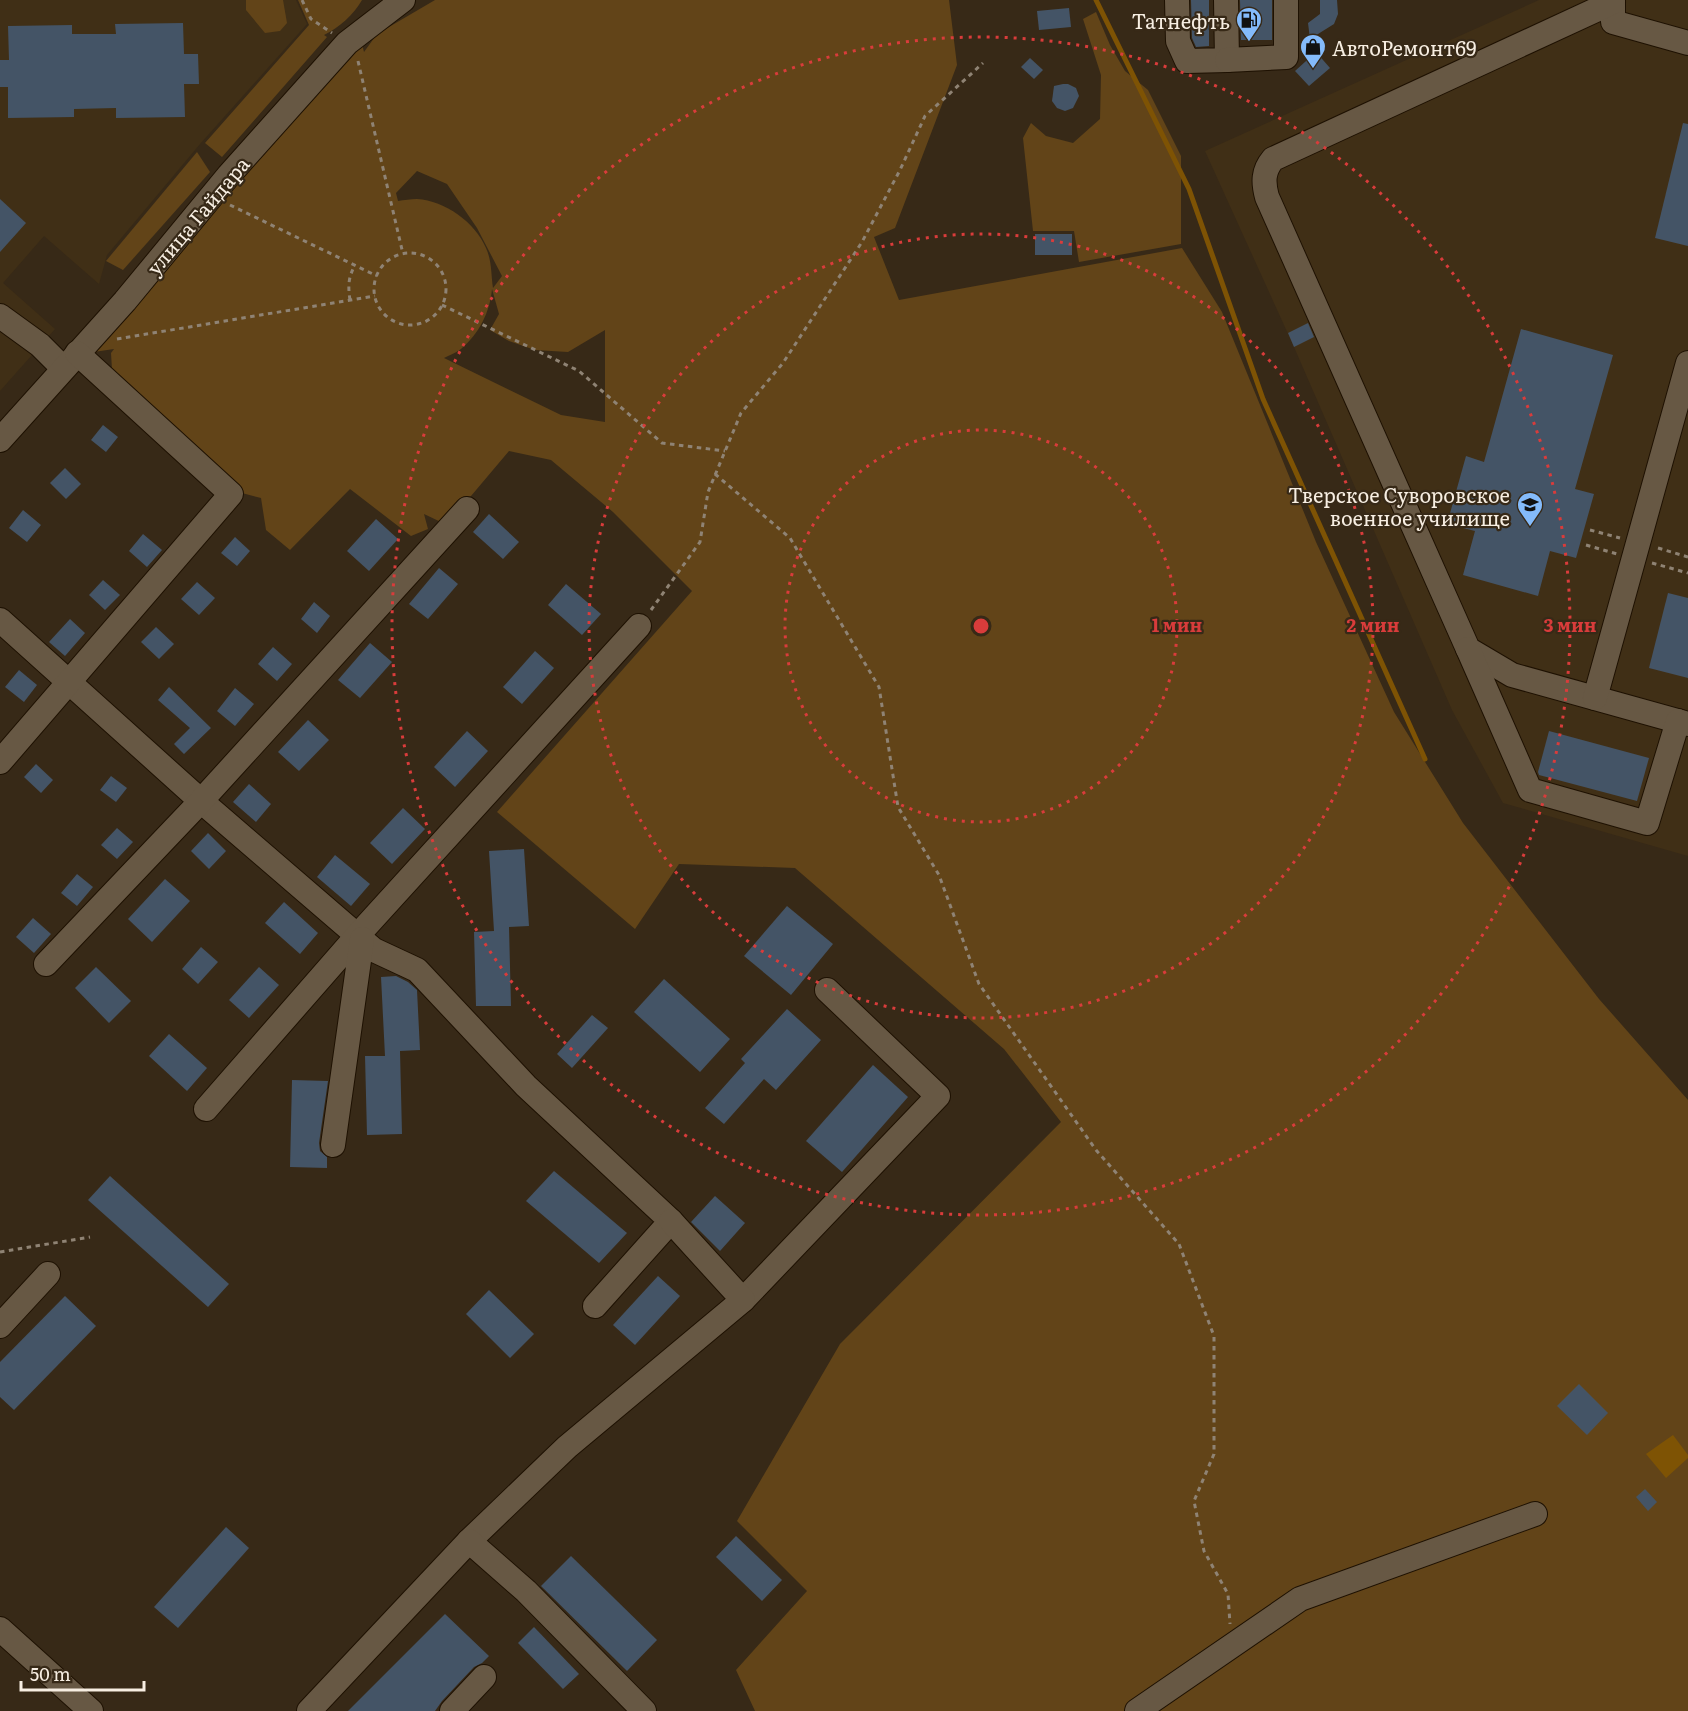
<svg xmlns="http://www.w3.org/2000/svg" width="1688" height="1711" font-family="Literata,serif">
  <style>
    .built { fill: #402f16 }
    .green { fill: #624418; fill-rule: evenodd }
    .water { fill: #7e5304 }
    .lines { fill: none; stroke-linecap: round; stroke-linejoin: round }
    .stream { stroke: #7e5304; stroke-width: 5 }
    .building { fill: #445466 }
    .minor-casing { stroke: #1e1102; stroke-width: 26 }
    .path { stroke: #8f8374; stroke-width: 3; stroke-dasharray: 4.5 4.5; stroke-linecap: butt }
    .minor { stroke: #675844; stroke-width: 24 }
    .ring { fill: none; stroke: #d93c3b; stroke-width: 3; stroke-dasharray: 3 6 }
    .labels { text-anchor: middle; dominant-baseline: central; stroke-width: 4.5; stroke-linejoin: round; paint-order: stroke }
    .poi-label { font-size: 20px; fill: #f7eee2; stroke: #372917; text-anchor: end }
    .street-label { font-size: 20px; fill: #f7eee2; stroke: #372917 }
    .centre { fill: #d93c3b; stroke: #372917; stroke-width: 3 }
    .ring-label { font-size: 18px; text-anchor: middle; font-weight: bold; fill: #d93c3b; stroke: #372917; stroke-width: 4.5; stroke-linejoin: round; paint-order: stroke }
  </style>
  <rect width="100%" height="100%" fill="#372917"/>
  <g class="built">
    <polygon points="0,0 296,0 307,24 200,144 107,255 99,284 44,236 3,283 55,329 0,391"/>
    <polygon points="1539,0 1688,0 1688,856 1503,803 1452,710 1294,347 1205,151"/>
  </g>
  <g class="green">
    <polygon points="246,0 283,0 287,23 280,31 265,33 246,10"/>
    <path d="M298 0H362C354 14 339 28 324 35L327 37 222 157 205 143 309 25Z"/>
    <path d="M435 0H949L957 65 895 228 874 237 899 300 1182 248 1222 312 1316 542 1394 712 1463 823 1599 999 1688 1100V1711H755L736 1670 807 1591 737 1521 840 1344 1061 1122 1004 1049 795 868 679 864 635 929 497 812 692 591 613 512 551 460 509 451 471 496 443 523 424 514 428 529 411 536 350 489 290 550 266 530 261 498 208 484 114 403 111 353 114 349 87 353 361 40 364 52 377 34ZM417 171 447 184 477 228 502 276 493 288C491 275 492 261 486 248 475 222 445 201 417 199 411 199 404 200 398 201L396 193ZM492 289 499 314 490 330 509 341 535 350 568 352 605 330V422L561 415 444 358C449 355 456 353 461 349 479 334 490 312 492 289Z"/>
    <polygon points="1096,12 1110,45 1125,71 1148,90 1181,156 1181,244 1079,262 1074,231 1033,231 1023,138 1031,123 1046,136 1073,143 1100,119 1101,75 1083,19"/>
    <polygon points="197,152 210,172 123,270 106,261"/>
  </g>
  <polygon class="water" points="1673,1435 1688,1455 1688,1458 1666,1478 1646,1454"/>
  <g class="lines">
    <polyline class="stream" points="1096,0 1189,189 1263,399 1425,759"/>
  </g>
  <g class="building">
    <polygon points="1191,0 1209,0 1209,46 1196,47 1192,38"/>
    <polygon points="1240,0 1272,0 1272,40 1241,40"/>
    <polygon points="1320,0 1337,0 1338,14 1334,24 1310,39 1308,23 1320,14"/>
    <polygon points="1069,8 1071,27 1039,30 1037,11"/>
    <polygon points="183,23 184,54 198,54 199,84 184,84 185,117 116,118 116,108 74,109 74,117 8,118 8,87 0,87 0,60 9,60 8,26 72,25 72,34 116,34 115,24"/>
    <polygon points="1316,52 1330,68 1309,86 1295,71"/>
    <polygon points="1030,58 1043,70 1034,79 1021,67"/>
    <polygon points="1063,84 1068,84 1076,88 1079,96 1073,108 1065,111 1057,108 1052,101 1054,86"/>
    <polygon points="1683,123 1688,124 1688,246 1655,238"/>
    <polygon points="0,199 26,223 0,252"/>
    <rect x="1035" y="234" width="37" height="21"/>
    <polygon points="1308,323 1314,337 1294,347 1288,333"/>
    <polygon points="1521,329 1613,355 1575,489 1594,494 1576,558 1550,551 1538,596 1463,575 1475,531 1447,524 1466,456 1484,462"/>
    <polygon points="103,425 118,437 106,452 91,440"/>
    <polygon points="65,468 81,484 66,499 50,483"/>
    <polygon points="23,510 41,525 27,542 9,528"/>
    <polygon points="489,514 519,542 503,559 473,532"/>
    <polygon points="376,519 398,539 369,571 347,551"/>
    <polygon points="143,534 162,550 147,567 129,551"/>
    <polygon points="235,537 250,551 237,566 221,553"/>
    <polygon points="439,568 458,584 428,619 409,604"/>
    <polygon points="103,580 120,595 105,610 89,595"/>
    <polygon points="197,582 215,598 199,615 181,599"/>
    <polygon points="566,584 601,614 582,635 548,605"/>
    <polygon points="1668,593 1688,598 1688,678 1649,668"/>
    <polygon points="314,602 330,616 317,633 301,619"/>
    <polygon points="70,619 85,633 65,656 49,642"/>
    <polygon points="156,627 174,644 159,659 141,642"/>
    <polygon points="370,643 392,662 360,698 338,680"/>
    <polygon points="273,647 292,664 277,681 258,664"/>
    <polygon points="535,651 554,668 522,704 503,687"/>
    <polygon points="19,670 37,685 24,702 5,687"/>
    <polygon points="169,687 211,728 184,754 174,744 190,728 158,700"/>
    <polygon points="235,688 254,704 235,726 217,711"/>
    <polygon points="308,720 329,740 299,771 278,752"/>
    <polygon points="467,731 488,751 455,787 434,767"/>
    <polygon points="1549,731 1649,758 1637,801 1539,775 1538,772"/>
    <polygon points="36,764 53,780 41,793 24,777"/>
    <polygon points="111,776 127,788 116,802 100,790"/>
    <polygon points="249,784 271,804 256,822 233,802"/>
    <polygon points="403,808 425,829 392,864 370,843"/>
    <polygon points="117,828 133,842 117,859 101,845"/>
    <polygon points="208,833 226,851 209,869 191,851"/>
    <polygon points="524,849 529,926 509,927 511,1006 476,1006 474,932 494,931 489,851"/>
    <polygon points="335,855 370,884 351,906 317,877"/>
    <polygon points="77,874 93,887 77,906 61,893"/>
    <polygon points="165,879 190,901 152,942 128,919"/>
    <polygon points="284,902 318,933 300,954 265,923"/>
    <polygon points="787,906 833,944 791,995 744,956"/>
    <polygon points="33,918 51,934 34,953 16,937"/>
    <polygon points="201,947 218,962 198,984 182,969"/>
    <polygon points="96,967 131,1001 109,1023 75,988"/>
    <polygon points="259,967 279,985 249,1018 229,1000"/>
    <polygon points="396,976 408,982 417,990 420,1050 400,1051 402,1134 367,1135 365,1056 385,1056 381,977"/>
    <polygon points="664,979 730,1039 700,1072 634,1012"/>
    <polygon points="787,1009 821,1040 776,1090 764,1079 724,1124 705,1108 745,1063 741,1059"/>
    <polygon points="592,1015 608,1028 572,1068 557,1054"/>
    <polygon points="169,1034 207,1068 187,1091 149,1056"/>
    <polygon points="873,1065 908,1097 842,1172 806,1141"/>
    <polygon points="292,1080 328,1081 319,1143 320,1151 327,1157 327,1168 290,1167"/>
    <polygon points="554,1171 627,1233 599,1263 526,1201"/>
    <polygon points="110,1176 229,1284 208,1307 88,1200"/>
    <polygon points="715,1196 745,1223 720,1251 691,1222"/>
    <polygon points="658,1276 680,1296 635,1345 613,1325"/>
    <polygon points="489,1290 534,1334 510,1358 466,1314"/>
    <polygon points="65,1296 96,1326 14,1410 0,1397 0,1362"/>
    <polygon points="1579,1384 1608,1413 1587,1435 1557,1406"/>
    <polygon points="1645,1489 1657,1502 1648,1511 1636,1497"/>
    <polygon points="226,1527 249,1548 178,1628 154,1607"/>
    <polygon points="736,1536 782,1580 762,1601 716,1557"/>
    <polygon points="571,1556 657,1640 627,1671 541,1586"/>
    <polygon points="445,1614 489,1656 482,1663 474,1667 442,1701 435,1711 348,1711"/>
    <polygon points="534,1627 579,1674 563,1689 518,1643"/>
  </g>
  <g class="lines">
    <defs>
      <g id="minor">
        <polyline points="1177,0 1178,41 1187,61 1227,60 1226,0"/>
        <polyline points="1613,0 1613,22 1688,43"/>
        <path d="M1613 2 1273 159C1263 171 1263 182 1267 197L1468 649 1512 675 1688 724"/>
        <polyline points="1227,60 1286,57 1286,0"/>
        <polyline points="0,316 40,345 63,368"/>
        <polyline points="0,440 125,301 229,175 347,43 403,0"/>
        <polyline points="0,620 201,801 374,950 417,970 526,1086 671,1221 595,1306"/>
        <polyline points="1468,649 1530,790 1647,823 1678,721"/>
        <polyline points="1595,698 1688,363"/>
        <polyline points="0,762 231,494 77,353"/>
        <polyline points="46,964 201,801 467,509"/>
        <polyline points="206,1109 358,935 639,626"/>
        <polyline points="333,1145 362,939"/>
        <polyline points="743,1300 938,1096 827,990"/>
        <polyline points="0,1326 48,1274"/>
        <polyline points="469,1541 567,1447 743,1300 671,1221"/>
        <polyline points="0,1629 91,1711"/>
        <polyline points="309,1711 469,1541 526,1591 644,1711"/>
        <polyline points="452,1711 484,1677"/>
        <polyline points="1137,1711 1300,1599 1535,1514"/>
      </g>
    </defs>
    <use href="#minor" class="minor-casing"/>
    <g class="path">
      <polyline points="302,0 311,19 332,33"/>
      <polyline points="358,61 403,254"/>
      <polyline points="230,205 377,276"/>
      <circle cx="410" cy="289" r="36"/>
      <path d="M350 300C348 286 348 278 355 265"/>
      <polyline points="442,305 579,371 662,443 725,451"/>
      <polyline points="117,339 375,296"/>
      <polyline points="715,474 790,538 879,687 898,807 939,875 979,984 1096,1150 1179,1244 1214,1336 1214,1454 1194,1501 1204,1551 1228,1594 1230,1624"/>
      <polyline points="1590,530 1620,538"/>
      <polyline points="1586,545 1617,554"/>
      <polyline points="1658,548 1688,557"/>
      <polyline points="1652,563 1688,573"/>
      <polyline points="651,610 700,542 708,492 741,413 783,363 862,242 900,170 925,116 983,63"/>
      <polyline points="0,1252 90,1237"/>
    </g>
    <use href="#minor" class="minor"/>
  </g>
  <g class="ring">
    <circle cx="981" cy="626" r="196"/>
    <circle cx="981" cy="626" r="392"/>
    <circle cx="981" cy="626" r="589"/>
  </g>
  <defs>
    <symbol id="fuel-pin" viewBox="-11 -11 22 30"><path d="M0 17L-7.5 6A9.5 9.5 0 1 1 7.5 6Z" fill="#84bbfb" stroke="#372917"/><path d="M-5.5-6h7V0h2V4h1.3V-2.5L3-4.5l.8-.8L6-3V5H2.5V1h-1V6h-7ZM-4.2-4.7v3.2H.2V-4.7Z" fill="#111"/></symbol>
    <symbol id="shop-pin" viewBox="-11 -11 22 30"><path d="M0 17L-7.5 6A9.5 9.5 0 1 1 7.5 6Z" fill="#84bbfb" stroke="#372917"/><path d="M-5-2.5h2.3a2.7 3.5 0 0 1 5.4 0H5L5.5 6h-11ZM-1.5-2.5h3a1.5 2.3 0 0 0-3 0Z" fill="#111"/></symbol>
    <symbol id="school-pin" viewBox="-11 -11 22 30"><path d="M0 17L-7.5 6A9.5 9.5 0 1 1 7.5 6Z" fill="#84bbfb" stroke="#372917"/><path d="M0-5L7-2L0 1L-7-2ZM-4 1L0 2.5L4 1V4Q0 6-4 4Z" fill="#111"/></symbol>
  </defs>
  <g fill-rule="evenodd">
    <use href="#fuel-pin" x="1234" y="5" width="30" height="40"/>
    <use href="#shop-pin" x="1298" y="32" width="30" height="40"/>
    <use href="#school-pin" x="1515" y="490" width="30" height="40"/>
  </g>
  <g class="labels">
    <g class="poi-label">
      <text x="1230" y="20">Татнефть</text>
      <text x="1332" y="47" text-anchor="start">АвтоРемонт69</text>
      <text x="1510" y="494">Тверское Суворовское<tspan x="1510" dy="23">военное училище</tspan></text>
    </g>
    <g class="street-label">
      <text transform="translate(197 215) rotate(-50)">улица Гайдара</text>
    </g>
  </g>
  <circle cx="981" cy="626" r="9" class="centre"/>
  <g class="ring-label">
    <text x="1177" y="632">1 мин</text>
    <text x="1373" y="632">2 мин</text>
    <text x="1570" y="632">3 мин</text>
  </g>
  <path d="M21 1681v9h123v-9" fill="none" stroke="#f7eee2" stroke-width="3"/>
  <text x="30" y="1681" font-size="18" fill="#f7eee2" stroke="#372917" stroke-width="4.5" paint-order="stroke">50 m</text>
</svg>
